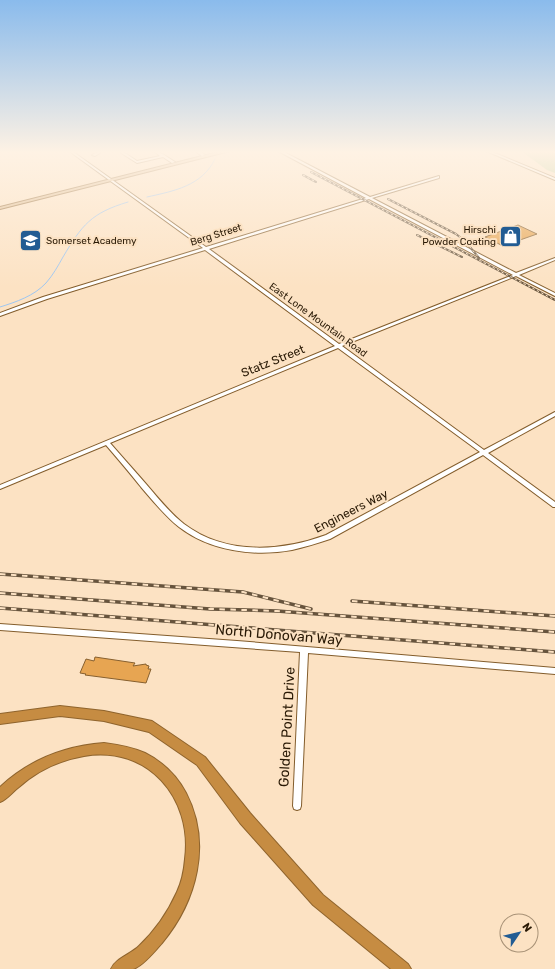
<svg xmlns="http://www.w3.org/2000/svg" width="555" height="969" font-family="Rubik,sans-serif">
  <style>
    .green { fill: #aecc94 }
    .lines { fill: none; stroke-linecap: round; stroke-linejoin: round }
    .stream { stroke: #9dc6f1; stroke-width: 1 }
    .building { fill: #e7a552; stroke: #87602f }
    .minor-casing { stroke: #835d2c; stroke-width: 2 }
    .major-casing { stroke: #8f642d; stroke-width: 2 }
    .highway-casing { stroke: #8f642d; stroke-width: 2 }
    .minor { fill: #fff; fill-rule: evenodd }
    .major { fill: #ddba8e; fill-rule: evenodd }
    .highway { fill: #c68c42; fill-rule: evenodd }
    .rail-far1-casing { stroke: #67543d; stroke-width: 2 }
    .rail-casing { stroke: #67543d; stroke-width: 3.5 }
    .rail-far1 { stroke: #fce2c3; stroke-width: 1; stroke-dasharray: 2.5; stroke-linecap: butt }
    .rail { stroke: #fce2c3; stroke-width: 2; stroke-dasharray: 5.5; stroke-linecap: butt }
    .labels { text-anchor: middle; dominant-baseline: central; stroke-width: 4; stroke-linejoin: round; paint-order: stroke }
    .far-poi-label { font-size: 10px; fill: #291905; stroke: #fce2c3; text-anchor: end }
    .far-street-label { font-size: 10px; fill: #291905; stroke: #fce2c3 }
    .street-label { font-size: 12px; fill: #291905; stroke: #fce2c3 }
    .near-street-label { font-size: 14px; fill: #291905; stroke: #fce2c3 }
  </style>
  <rect width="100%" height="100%" fill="#fce2c3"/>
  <polygon class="green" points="521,151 555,151 555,173 547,170"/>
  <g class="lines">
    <g class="stream">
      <path d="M147 197C174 191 202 186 215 159"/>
      <path d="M0 307C16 302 34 296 46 283 53 275 58 266 63 257 82 225 91 213 128 202"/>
    </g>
  </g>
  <g class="building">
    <polygon points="518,225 537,234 503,246 485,237"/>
    <polygon points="95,657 135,663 133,666 146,664 146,665 149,666 148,669 151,669 146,683 85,675 86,674 80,673 86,659 94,661"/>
  </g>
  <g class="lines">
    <defs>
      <g id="minor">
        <path d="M69 151H72L206 247 366 198 278 151H282L370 197 439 176V178L372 198 516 273 555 258V260L519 275 555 293V296L516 276 342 346 484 450 555 412V416L488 453 555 502V507H553L483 455 330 539C318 543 305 547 292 550 254 557 210 551 179 527 165 516 153 501 141 487 130 473 118 459 106 445L0 489V485L335 346 205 250 47 299 0 316V313L43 297 203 248ZM369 199 513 275 339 344 209 249ZM338 348 480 452 326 535C280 552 225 555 184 524 170 513 158 498 146 484 134 470 122 457 110 443Z"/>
        <polygon points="99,151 103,151 95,156 92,155"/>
        <polygon points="118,151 122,151 137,161 160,156 154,151 158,151 175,162 172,163 163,157 137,163"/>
        <polygon points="195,151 199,151 205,155 202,156"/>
        <polygon points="486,151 490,151 555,178 555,180"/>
        <polygon points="0,624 237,641 555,668 555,674 308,653 301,806 300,809 297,810 294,809 293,806 300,652 0,630"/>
      </g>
      <polygon id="major" points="222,151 230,151 0,209 0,207"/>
      <g id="highway">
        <polygon points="60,706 104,711 152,721 205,757 250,813 323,895 408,964 411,969 391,969 313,905 240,823 197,765 149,732 104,721 60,716 0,724 0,714"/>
        <path d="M104 743C119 745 132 747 145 753 163 762 177 776 186 793 212 843 197 901 162 943 156 950 142 967 133 969 126 969 118 969 111 969 115 959 131 954 139 946 155 931 168 912 177 892 182 881 184 871 185 859 193 798 148 745 84 756 60 760 37 771 19 787 12 792 8 799 0 802V787C29 760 64 746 104 743Z"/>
      </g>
    </defs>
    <use href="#minor" class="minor-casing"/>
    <use href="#major" class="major-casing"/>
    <use href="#highway" class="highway-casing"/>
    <use href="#minor" class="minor"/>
    <use href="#major" class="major"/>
    <use href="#highway" class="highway"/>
    <defs>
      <g id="rail-far1">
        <polyline points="311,172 555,300"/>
        <polyline points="303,175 316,182"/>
        <polyline points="388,199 456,234 465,241 479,258"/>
        <polyline points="417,235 462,257"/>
      </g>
      <g id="rail">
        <polyline points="0,574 243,592 311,609"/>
        <polyline points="0,593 210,609 277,611 555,632"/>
        <polyline points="352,601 555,616"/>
        <polyline points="0,608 555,652"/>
      </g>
    </defs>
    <use href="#rail-far1" class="rail-far1-casing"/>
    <use href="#rail" class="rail-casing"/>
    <use href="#rail-far1" class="rail-far1"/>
    <use href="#rail" class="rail"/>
  </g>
  <linearGradient id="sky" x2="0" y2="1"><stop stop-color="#8abbec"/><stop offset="0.53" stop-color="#fef2e4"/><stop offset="1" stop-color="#fef2e4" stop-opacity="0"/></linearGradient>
  <rect width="555" height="287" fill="url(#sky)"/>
  <defs>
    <symbol id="shop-square" viewBox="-11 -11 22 22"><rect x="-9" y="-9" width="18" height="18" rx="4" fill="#225c93" stroke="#fce2c3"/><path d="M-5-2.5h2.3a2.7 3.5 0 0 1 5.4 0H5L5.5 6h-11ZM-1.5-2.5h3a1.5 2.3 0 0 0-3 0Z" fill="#fff"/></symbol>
    <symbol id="school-square" viewBox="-11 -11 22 22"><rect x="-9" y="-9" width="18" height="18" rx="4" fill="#225c93" stroke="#fce2c3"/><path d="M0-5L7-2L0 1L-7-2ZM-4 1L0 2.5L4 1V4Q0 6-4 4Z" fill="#fff"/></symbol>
  </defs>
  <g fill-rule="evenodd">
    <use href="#shop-square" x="498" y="224" width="25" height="25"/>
    <use href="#school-square" x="18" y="228" width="25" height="25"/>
  </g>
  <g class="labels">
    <g class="far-poi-label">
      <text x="496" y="230">Hirschi<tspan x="496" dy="12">Powder Coating</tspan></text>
      <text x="46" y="241" text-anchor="start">Somerset Academy</text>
    </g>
    <g class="far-street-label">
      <text transform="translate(216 235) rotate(-17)">Berg Street</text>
      <text transform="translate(318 320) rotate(36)">East Lone Mountain Road</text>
    </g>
    <g class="street-label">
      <text transform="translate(273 361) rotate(-22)">Statz Street</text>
      <text transform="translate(351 511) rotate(-27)">Engineers Way</text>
    </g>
    <g class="near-street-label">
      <text transform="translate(279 635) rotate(5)">North Donovan Way</text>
      <text transform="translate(287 727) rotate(-87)">Golden Point Drive</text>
    </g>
  </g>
  <g transform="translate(519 933) rotate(55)"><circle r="19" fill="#fce2c3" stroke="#a89277"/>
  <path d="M0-3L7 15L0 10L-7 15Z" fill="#225c93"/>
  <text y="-6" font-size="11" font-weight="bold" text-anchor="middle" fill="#291905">N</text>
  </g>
</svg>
